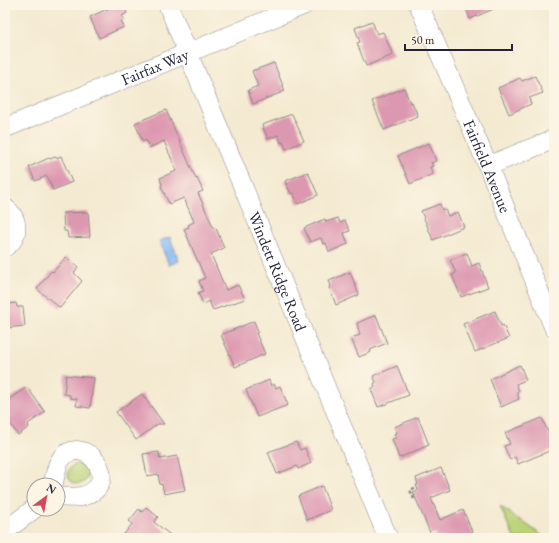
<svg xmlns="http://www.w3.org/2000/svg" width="559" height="543" font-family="'EB Garamond',serif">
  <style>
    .green { fill: #bad277; stroke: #6e7a59 }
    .water { fill: #87baf5; stroke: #546e98 }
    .building { fill: #dd98b1 }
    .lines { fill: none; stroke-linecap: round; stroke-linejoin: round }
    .minor-casing { stroke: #8b8686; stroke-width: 20 }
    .path { stroke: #8b8686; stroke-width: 2.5; stroke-dasharray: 3 3; stroke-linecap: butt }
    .minor { stroke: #fff; stroke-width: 19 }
    .labels { text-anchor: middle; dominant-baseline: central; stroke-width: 4; stroke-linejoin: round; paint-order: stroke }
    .street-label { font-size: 16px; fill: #22223b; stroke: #fcf5e5 }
  </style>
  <rect width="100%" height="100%" fill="#fcf5e5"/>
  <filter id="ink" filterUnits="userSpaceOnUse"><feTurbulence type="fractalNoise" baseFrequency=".025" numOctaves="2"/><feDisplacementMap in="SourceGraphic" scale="8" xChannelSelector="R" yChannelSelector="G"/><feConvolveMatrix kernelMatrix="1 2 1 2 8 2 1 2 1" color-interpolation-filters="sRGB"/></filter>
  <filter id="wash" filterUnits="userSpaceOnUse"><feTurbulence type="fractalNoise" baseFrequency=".012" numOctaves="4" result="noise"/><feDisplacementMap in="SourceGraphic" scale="16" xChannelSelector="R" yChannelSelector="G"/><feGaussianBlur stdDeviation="0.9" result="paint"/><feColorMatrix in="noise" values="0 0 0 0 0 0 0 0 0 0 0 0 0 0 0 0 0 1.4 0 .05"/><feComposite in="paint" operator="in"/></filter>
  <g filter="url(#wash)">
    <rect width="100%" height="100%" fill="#f4ead1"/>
    <g class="green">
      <circle cx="78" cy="474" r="10"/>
      <polygon points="500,506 546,538 514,538"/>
    </g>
    <polygon class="water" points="170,237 179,261 169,265 159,241"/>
    <g id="blocks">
      <g class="building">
        <polygon points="108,5 124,5 127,13 122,16 124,20 121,21 124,27 99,38 90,17 109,8"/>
        <polygon points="465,5 503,5 470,19"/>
        <polygon points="372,21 377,34 383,32 393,55 366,66 357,43 360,42 355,28"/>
        <polygon points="274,63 285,91 253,104 248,90 258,86 252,71"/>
        <polygon points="535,76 543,93 529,98 531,104 509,114 498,88 520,78 522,81"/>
        <polygon points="404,88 410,103 412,102 418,116 384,130 372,101"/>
        <polygon points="166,110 196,179 197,178 203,191 198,193 214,229 216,228 224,248 211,254 226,290 238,285 245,299 213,310 209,301 203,304 198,293 203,291 199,281 205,278 184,229 189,227 188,225 194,222 184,198 169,204 161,186 162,185 160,178 176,171 174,165 164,141 149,148 146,140 143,142 135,123"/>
        <polygon points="292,114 304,141 286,149 283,142 281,143 278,135 268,139 262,125"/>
        <polygon points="429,143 436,161 431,163 433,166 430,167 433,174 410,184 398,156"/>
        <polygon points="61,156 72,182 53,190 47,176 35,181 29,167 49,158 50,159 55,157 56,158"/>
        <polygon points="308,172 318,195 298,204 293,193 291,194 285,181"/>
        <polygon points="440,204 442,210 445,209 448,216 458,212 464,227 433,240 421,211"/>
        <polygon points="88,212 90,237 68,238 67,231 64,231 63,213"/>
        <polygon points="338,218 340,223 345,221 350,231 344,233 348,244 329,252 326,243 323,244 321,238 310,242 304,228 325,219 326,222"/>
        <polygon points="467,253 472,266 479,263 488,287 461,297 452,275 456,273 450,260"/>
        <polygon points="66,257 78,267 74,273 82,281 60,308 37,289 51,271 53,272"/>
        <polygon points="350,272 359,295 336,305 329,287 331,286 329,281"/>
        <polygon points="16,303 17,307 23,307 25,326 5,328 5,304"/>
        <polygon points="495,311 501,326 503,325 509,338 475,352 463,324"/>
        <polygon points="376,315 387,343 370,350 371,352 359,357 351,338 360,335 357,323"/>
        <polygon points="254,321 258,332 256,333 265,354 235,367 221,335"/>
        <polygon points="520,365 526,380 516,384 519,391 517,392 519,399 501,407 490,379"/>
        <polygon points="397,366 409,395 378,407 371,389 375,387 374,384 376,382 373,376"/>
        <polygon points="66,375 94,378 90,408 76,406 77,399 70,398 70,395 64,394"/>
        <polygon points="269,380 271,386 274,384 276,388 280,386 288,405 257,417 246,390"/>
        <polygon points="27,387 45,412 28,424 29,427 18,435 5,416 5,402"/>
        <polygon points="142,394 164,424 158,424 136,440 116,412"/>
        <polygon points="418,417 429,445 399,458 392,439 396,438 394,434 397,433 394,427"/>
        <polygon points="542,418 554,446 554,449 518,464 515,457 510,460 504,446 510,444 505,433"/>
        <polygon points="296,442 300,450 305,448 311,463 298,469 297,466 277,474 268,452"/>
        <polygon points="159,452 160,459 177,456 185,490 164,494 162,484 160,485 158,474 147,476 143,454"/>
        <polygon points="441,468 450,490 431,498 440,520 463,510 475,538 437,538 435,533 431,535 413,492 418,490 416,485 418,485 416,478"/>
        <polygon points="322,486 331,510 307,520 298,496"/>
        <polygon points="146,507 158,517 154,522 174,538 121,538 132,524 129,521 139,509 142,512"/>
      </g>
    </g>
  </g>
  <g filter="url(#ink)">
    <use href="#blocks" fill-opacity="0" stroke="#8b8686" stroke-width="1"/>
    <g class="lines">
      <defs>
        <g id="minor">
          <path id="s1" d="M168 5 388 538"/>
          <path id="s2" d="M419 5 488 166 554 328"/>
          <path id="s3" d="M5 128 304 5"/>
          <polyline points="488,166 554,139"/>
          <path d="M5 208C19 218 20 238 5 247"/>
          <path d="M53 485C55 477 56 465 61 459 84 430 125 484 83 496 75 498 66 497 58 497"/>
          <polyline points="5,531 34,509"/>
        </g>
      </defs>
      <use href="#minor" class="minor-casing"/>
      <g class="path">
        <polyline points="414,499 410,490 417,487"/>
        <polyline points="430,538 435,535"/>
      </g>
      <use href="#minor" class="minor"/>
    </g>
  </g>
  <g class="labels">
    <g class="street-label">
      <text stroke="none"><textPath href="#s3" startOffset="162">Fairfax Way</textPath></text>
      <text stroke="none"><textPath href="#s2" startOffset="175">Fairfield Avenue</textPath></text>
      <text stroke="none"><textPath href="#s1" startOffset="288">Windett Ridge Road</textPath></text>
    </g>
  </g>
  <rect width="559" height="543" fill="none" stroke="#fcf5e5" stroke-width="20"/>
  <g transform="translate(46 497) rotate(32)"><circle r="19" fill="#fcf5e5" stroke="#a5a1a1"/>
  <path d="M0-3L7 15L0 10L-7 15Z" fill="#d1495b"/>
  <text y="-6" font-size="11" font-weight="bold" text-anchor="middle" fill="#22223b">N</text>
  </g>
  <path d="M405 44v6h107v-6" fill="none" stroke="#22223b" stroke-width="2"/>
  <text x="411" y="44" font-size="12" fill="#22223b" stroke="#fcf5e5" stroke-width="3" paint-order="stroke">50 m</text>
</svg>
